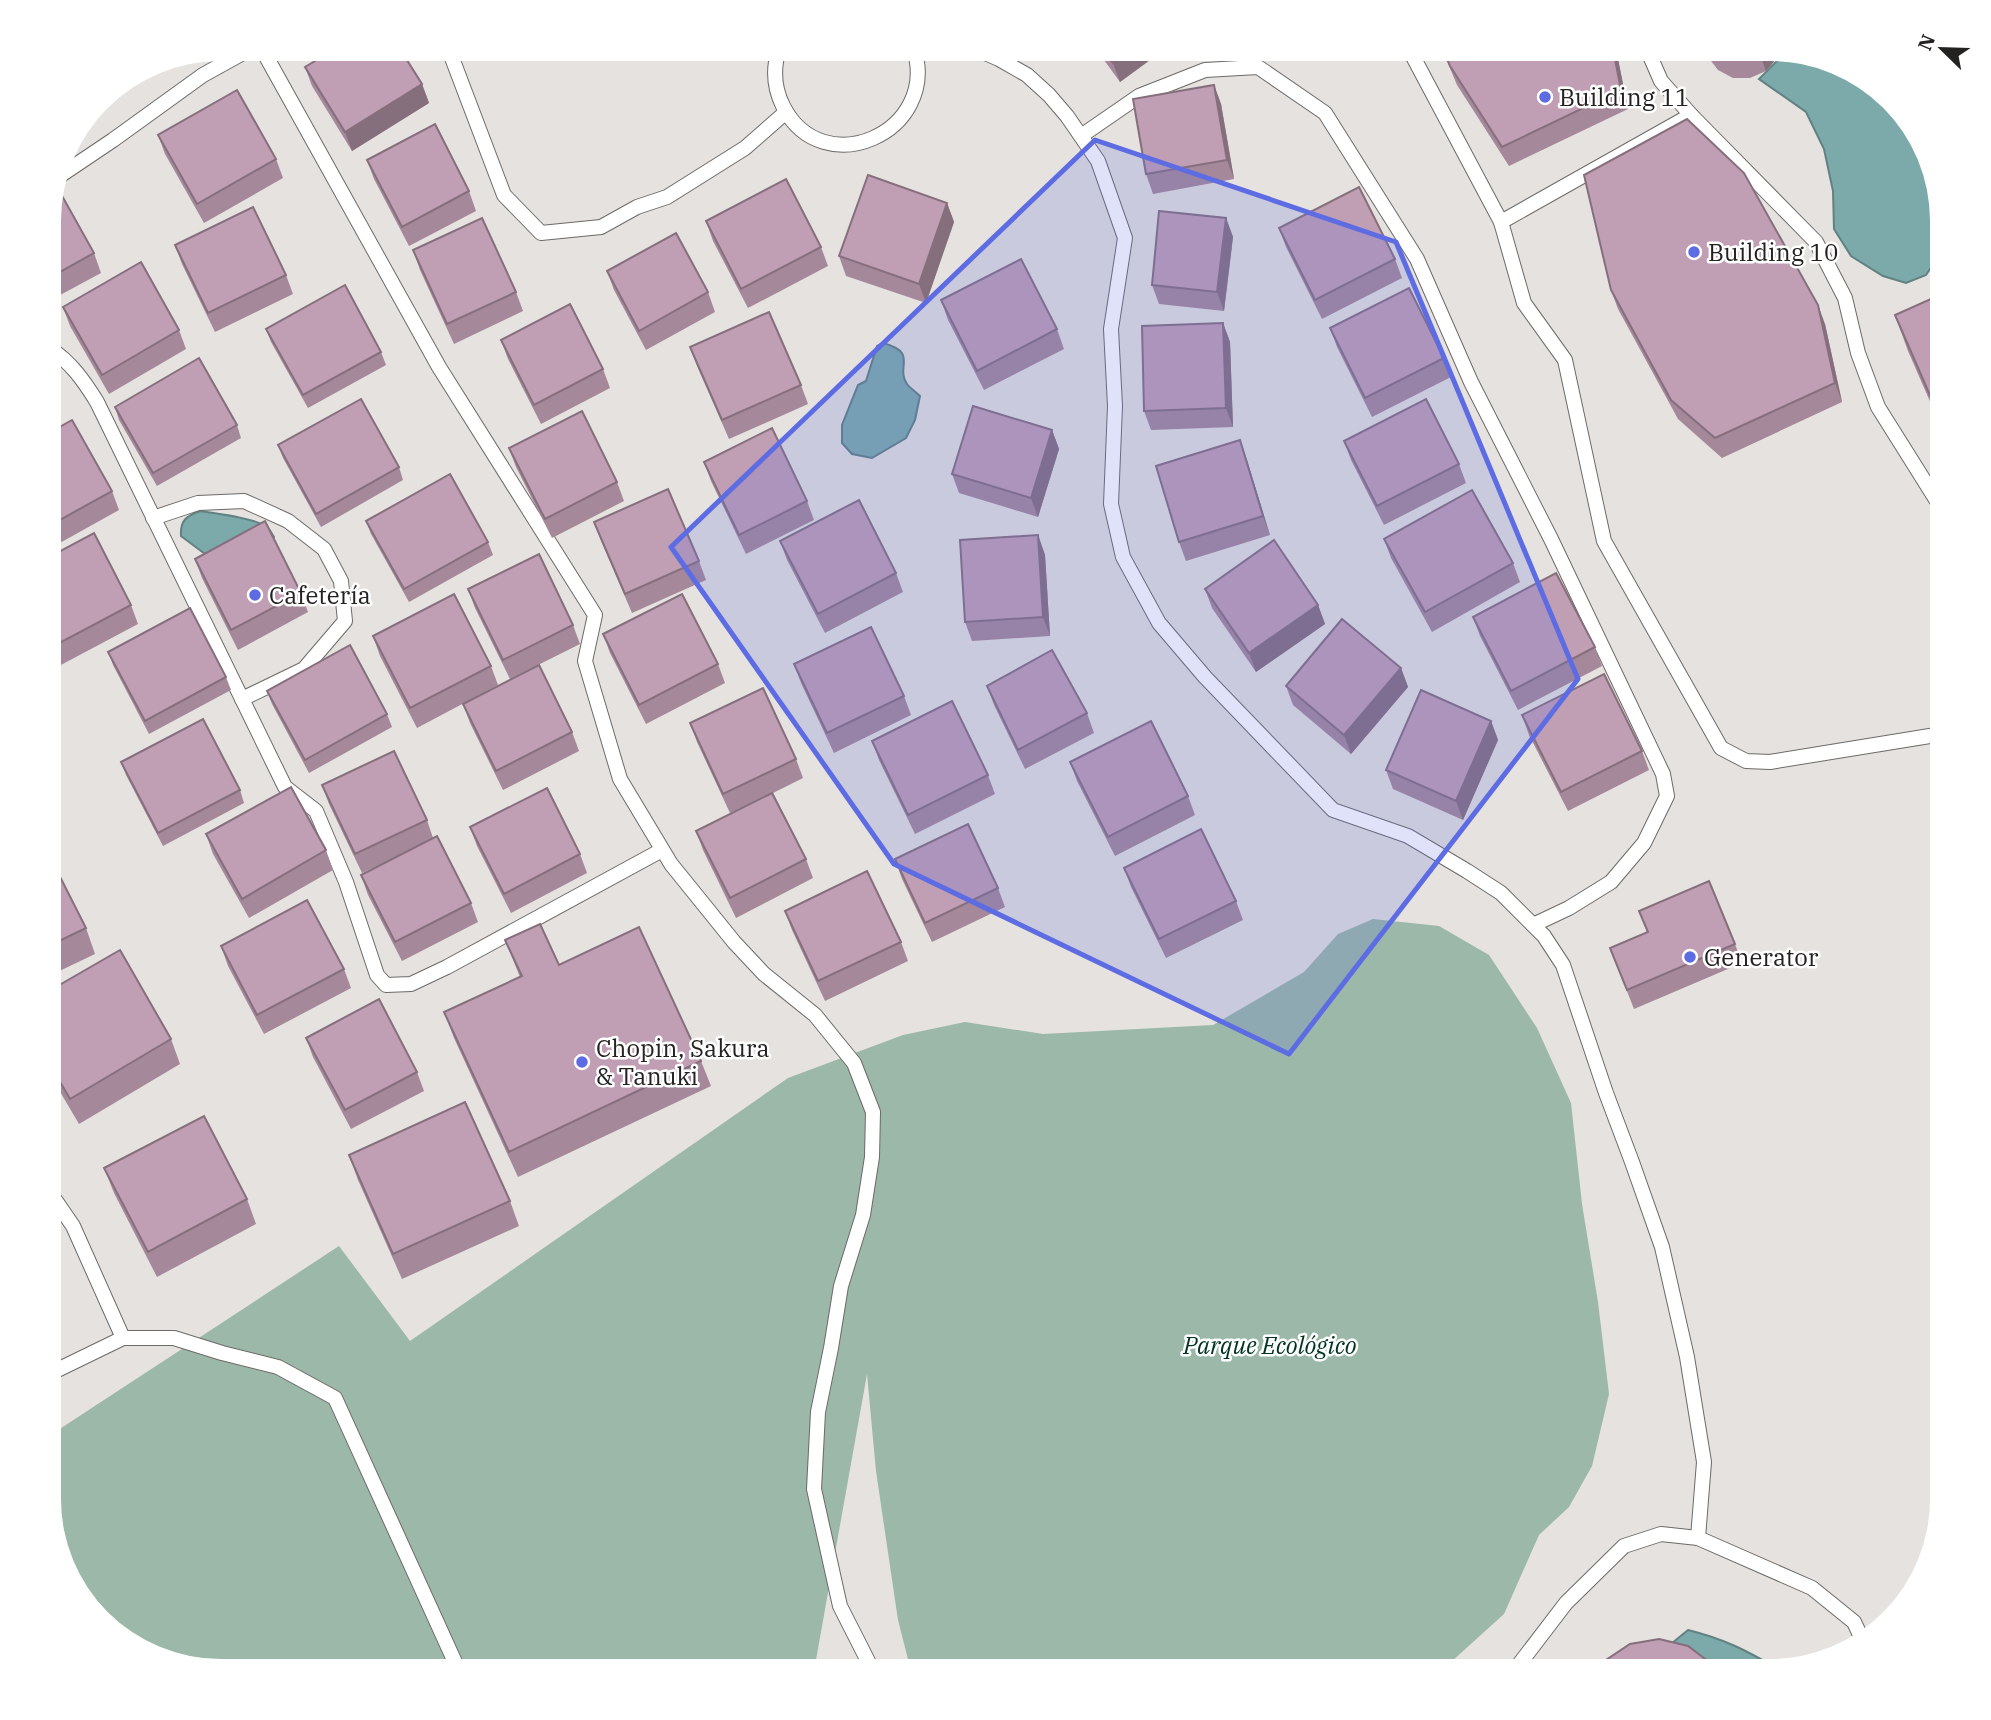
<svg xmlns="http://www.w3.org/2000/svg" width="1991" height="1720" font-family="'IBM Plex Serif',serif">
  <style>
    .green { fill: #9bb8a8 }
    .water { fill: #7caaab; stroke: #618182; stroke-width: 2 }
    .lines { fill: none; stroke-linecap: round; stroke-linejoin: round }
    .lane-casing { stroke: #6d6a68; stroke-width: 16 }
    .lane { stroke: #fff; stroke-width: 14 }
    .wall { fill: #a5889a }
    .shaded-wall { fill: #866f7d }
    .building { fill: #c09eb3; stroke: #866f7d; stroke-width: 2 }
    .marked { fill: #5d6ce3; fill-opacity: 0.2; stroke: #5d6ce3; stroke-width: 5; stroke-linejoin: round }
    .poi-dot { fill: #5d6ce3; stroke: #fff; stroke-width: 2.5 }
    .labels { text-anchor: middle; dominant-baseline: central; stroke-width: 5; stroke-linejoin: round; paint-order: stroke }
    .poi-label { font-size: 24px; fill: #232221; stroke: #fff; text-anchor: start }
    .park-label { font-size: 24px; font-style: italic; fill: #023521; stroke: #fff }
  </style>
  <rect width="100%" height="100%" fill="#e5e2df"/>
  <polygon class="green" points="1373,919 1439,926 1489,955 1537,1028 1571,1103 1582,1204 1598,1302 1609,1394 1592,1466 1569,1507 1539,1535 1504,1614 1441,1671 911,1671 898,1620 876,1471 867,1374 814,1671 221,1671 156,1658 107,1628 67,1575 49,1510 49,1436 339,1246 410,1341 788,1078 903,1035 965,1022 1043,1034 1213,1025 1304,972 1338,934"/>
  <g class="water">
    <polygon points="1780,51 1835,62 1884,92 1929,155 1942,221 1942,251 1926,275 1906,283 1883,276 1851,256 1834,229 1833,191 1824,149 1806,112 1759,79 1778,60"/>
    <path d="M883 343C919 353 895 366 907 384 910 388 916 392 920 396L915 420 906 438 872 458 852 454 842 443V425L858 385 866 381 877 346Z"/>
    <path d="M200 511C214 513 258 518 268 528 270 530 272 534 274 537L272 540 205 554 181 536C180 521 186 516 200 511Z"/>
    <path d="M1688 1630C1724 1639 1746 1650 1778 1669L1694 1671 1666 1648Z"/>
  </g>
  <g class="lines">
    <defs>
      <g id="lane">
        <polyline points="262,49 439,367 595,615 585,661 620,779 671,864 734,942 764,974 815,1015 854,1063 873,1112 872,1157 863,1215 841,1286 831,1348 818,1412 814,1489 840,1606 873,1671"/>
        <polyline points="447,49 449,50 504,195 541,233 601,227 637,207 667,197 745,148 786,112"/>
        <path d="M779 49C773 68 774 88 783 106 822 184 940 133 914 49"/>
        <polyline points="976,49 999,59 1027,75 1049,95 1067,116 1098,161 1125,238 1111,329 1115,406 1111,504 1123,557 1159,623 1205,677 1333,810 1408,836 1467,871 1501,893 1544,936 1563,965 1606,1093 1632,1162 1662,1247 1687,1357 1704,1462 1698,1538"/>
        <polyline points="1409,49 1501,222 1524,303 1565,360 1604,541 1721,748 1746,761 1770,762 1942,734"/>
        <polyline points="1647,49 1661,81 1691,115 1816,242 1845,298 1858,353 1878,407 1942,509"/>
        <polyline points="1081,136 1139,96 1205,70 1258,67 1325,113 1417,259 1471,382 1551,539 1663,774 1667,796 1644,843 1611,882 1569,908 1533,925"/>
        <polyline points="58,177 113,140 203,75 250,49"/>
        <polyline points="1501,222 1691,115"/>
        <path d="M49 348C71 362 84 381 97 402L285 787 316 811 346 882 377 975 386 985 411 984 447 967 662 850"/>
        <polyline points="153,518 198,503 244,501 288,521 324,549 341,581 345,621 304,669 242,699"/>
        <polyline points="49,1191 73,1226 123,1338"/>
        <polyline points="49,1374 123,1338 174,1338 222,1353 278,1367 335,1398 459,1671"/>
        <polyline points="1514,1671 1566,1603 1624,1546 1661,1534 1698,1538 1812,1588 1854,1622 1862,1639"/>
      </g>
    </defs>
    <use href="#lane" class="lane-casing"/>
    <use href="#lane" class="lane"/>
  </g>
  <g class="wall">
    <polygon points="1096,49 1165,49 1120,82"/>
    <polygon points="1442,49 1616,49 1628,109 1509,166 1457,85"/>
    <polygon points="1705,49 1770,49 1777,58 1766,71 1750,78 1733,78 1718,70 1708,57"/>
    <polygon points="305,67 422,84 429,103 352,151 312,86"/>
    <polygon points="1214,85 1221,104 1234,179 1153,194 1146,174"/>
    <polygon points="158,135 276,159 283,178 204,223 165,154"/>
    <polygon points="367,160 469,191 476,211 409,246 374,179"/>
    <polygon points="947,203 954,222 926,303 846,276 839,256"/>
    <polygon points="49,209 94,253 101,273 49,301"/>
    <polygon points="1226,218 1233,237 1224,311 1159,304 1152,285"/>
    <polygon points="706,221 821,247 828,266 748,308 713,241"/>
    <polygon points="1279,228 1395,259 1402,278 1322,319 1286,247"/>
    <polygon points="175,245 286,275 293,294 215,332 182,264"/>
    <polygon points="413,250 516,292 523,311 454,344 420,270"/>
    <polygon points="607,271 708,292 715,312 646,350 614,290"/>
    <polygon points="1611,290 1825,324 1842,402 1722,458 1678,419 1618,309"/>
    <polygon points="1942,294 1942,429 1908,351 1895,315"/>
    <polygon points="941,300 1057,329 1064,349 984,390 948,320"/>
    <polygon points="63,307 179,330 186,349 109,394 70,326"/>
    <polygon points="1223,323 1230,342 1233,427 1151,430 1144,411"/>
    <polygon points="1330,328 1444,358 1451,377 1372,417 1337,347"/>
    <polygon points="266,329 381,352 386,365 308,408 271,342"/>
    <polygon points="501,340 603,369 610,388 541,424 508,359"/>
    <polygon points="690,347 801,385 808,404 729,439 697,366"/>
    <polygon points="115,407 237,425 241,438 157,486 119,420"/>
    <polygon points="1052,430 1059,449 1038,517 959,493 952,474"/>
    <polygon points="49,433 112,491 119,510 49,549"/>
    <polygon points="1240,440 1270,535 1186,561 1179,542"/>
    <polygon points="1344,441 1459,464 1466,483 1384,525 1351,460"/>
    <polygon points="278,445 399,467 403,480 321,527 283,458"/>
    <polygon points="509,448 617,482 624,501 552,538 516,467"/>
    <polygon points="704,462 807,501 814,520 746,554 711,481"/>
    <polygon points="366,521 488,542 493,555 409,602 371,534"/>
    <polygon points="594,522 699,561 706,580 632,613 601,541"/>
    <polygon points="1038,535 1045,555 1050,636 972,641 965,622"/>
    <polygon points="1384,539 1513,563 1520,582 1432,632 1391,558"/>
    <polygon points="780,541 896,573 903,592 825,633 787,560"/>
    <polygon points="49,557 131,605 138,624 59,666 49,647"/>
    <polygon points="195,559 301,593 308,612 238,650 202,578"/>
    <polygon points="468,589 573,625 580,644 510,679 475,608"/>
    <polygon points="1205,589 1318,605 1325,624 1256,672 1212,608"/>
    <polygon points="1473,617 1595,647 1602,666 1518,710 1480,636"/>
    <polygon points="603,634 718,664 725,683 646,724 610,653"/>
    <polygon points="373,636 491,666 498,685 417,728 380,656"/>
    <polygon points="108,652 226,677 231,690 149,734 113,665"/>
    <polygon points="794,664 904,696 911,715 834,753 801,683"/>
    <polygon points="1401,668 1408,687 1351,754 1293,705 1286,686"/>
    <polygon points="987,686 1087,713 1094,733 1025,769 994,705"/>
    <polygon points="267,691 387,714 392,727 309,773 272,704"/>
    <polygon points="463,704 572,732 579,751 503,790 470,723"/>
    <polygon points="1522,715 1642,751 1649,770 1568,811 1529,735"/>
    <polygon points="1491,721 1498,740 1463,820 1393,789 1386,770"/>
    <polygon points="690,723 796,759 803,778 773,793 806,859 813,878 736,918 703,850 696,831 754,802 730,813 697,742"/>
    <polygon points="872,741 988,775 995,794 915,834 879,760"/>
    <polygon points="121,762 240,790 244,803 163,846 126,775"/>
    <polygon points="1070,762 1188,796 1195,815 1115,856 1077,781"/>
    <polygon points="322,785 427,820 433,838 471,903 478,922 402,961 368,895 361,875 398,856 362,873 329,804"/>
    <polygon points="470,827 580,854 587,873 511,913 477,846"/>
    <polygon points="206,834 326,850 333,870 249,918 213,854"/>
    <polygon points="49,855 86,928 95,954 49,976"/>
    <polygon points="895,859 998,888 1005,907 932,942 902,879"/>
    <polygon points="1124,868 1236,901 1243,920 1166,958 1131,887"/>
    <polygon points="785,911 901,942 908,961 825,1001 792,930"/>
    <polygon points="1639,911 1735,944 1742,963 1634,1009 1610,948 1647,932"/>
    <polygon points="505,940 701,1061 711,1086 518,1177 454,1038 444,1012 520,977"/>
    <polygon points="221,946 344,969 351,988 264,1034 228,966"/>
    <polygon points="49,991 171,1039 180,1064 79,1124 49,1073"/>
    <polygon points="306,1038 417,1072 424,1091 351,1129 313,1057"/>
    <polygon points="349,1155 510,1201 519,1226 402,1279 358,1180"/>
    <polygon points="104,1168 247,1199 256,1224 157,1277 114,1193"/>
  </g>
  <g class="shaded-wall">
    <polygon points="1132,49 1165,49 1120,82 1113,63"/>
    <polygon points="1613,49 1616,49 1628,109 1621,90"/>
    <polygon points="1758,49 1770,49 1779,51 1777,58 1766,71"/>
    <polygon points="422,84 429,103 352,151 345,132"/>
    <polygon points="1214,85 1221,104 1234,179 1227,160"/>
    <polygon points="947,203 954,222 926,303 919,284"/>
    <polygon points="1226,218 1233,237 1224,311 1217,292"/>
    <polygon points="1818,305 1825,324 1842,402 1835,383"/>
    <polygon points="1223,323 1230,342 1233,427 1226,408"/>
    <polygon points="1052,430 1059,449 1038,517 1031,498"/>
    <polygon points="1240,440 1247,460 1270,535 1263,516"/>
    <polygon points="1038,535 1045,555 1050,636 1043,617"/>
    <polygon points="1318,605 1325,624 1256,672 1249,653"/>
    <polygon points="1401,668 1408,687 1351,754 1344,735"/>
    <polygon points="1491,721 1498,740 1463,820 1456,801"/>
  </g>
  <g class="building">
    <polygon points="335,49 400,49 422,84 345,132 305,67"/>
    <polygon points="1103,49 1132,49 1113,63"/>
    <polygon points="1443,49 1613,49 1621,90 1502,147 1450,66"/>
    <polygon points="1716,49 1750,49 1741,53 1724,53"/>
    <polygon points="1214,85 1227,160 1146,174 1133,99"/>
    <polygon points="237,90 276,159 197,204 158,135"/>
    <polygon points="1687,119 1744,173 1818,305 1835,383 1715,438 1671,400 1611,290 1584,175"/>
    <polygon points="435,124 469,191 402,227 367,160"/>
    <polygon points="868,175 947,203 919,284 839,256"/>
    <polygon points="786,179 821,247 741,289 706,221"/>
    <polygon points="56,185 94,253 49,278 49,209"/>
    <polygon points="1359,187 1395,259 1315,300 1279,228"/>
    <polygon points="253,207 286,275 208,313 175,245"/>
    <polygon points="1159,211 1226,218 1217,292 1152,285"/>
    <polygon points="482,218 516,292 447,324 413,250"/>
    <polygon points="676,233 708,292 639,331 607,271"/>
    <polygon points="1021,259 1057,329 977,371 941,300"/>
    <polygon points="141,262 179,330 102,375 63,307"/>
    <polygon points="345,285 381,352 303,395 266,329"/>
    <polygon points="1409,288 1444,358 1365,398 1330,328"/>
    <polygon points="1942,294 1942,423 1895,315"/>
    <polygon points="570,304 603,369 534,405 501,340"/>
    <polygon points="769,312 801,385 722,420 690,347"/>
    <polygon points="1223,323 1226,408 1144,411 1142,326"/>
    <polygon points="199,358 237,425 153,473 115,407"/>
    <polygon points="361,399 399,467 316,514 278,445"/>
    <polygon points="1426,399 1459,464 1377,506 1344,441"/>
    <polygon points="973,406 1052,430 1031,498 952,474"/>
    <polygon points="582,411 617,482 545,519 509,448"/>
    <polygon points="72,420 112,491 49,526 49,433"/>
    <polygon points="772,428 807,501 739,535 704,462"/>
    <polygon points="1240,440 1263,516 1179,542 1156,466"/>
    <polygon points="450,474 488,542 404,589 366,521"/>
    <polygon points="668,489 699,561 625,594 594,522"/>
    <polygon points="1472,490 1513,563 1425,612 1384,539"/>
    <polygon points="859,500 896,573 818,614 780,541"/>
    <polygon points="265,521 301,593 231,630 195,559"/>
    <polygon points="94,533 131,605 52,647 49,641 49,557"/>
    <polygon points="1038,535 1043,617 965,622 960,540"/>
    <polygon points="1274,540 1318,605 1249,653 1205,589"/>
    <polygon points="539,554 573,625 503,660 468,589"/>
    <polygon points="1556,573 1595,647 1511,691 1473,617"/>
    <polygon points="454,594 491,666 410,708 373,636"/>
    <polygon points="682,594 718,664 639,705 603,634"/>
    <polygon points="190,608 226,677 145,721 108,652"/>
    <polygon points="1342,619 1401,668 1344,735 1286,686"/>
    <polygon points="871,627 904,696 827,733 794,664"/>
    <polygon points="350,645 387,714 305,760 267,691"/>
    <polygon points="1052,650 1087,713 1018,750 987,686"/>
    <polygon points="539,665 572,732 496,771 463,704"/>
    <polygon points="1604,674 1642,751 1561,792 1522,715"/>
    <polygon points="763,688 796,759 723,794 690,723"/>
    <polygon points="1421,690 1491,721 1456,801 1386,770"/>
    <polygon points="952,701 988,775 908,815 872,741"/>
    <polygon points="203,719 240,790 158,833 121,762"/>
    <polygon points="1151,721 1188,796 1108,837 1070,762"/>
    <polygon points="394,751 427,820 355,854 322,785"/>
    <polygon points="291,787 326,850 242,899 206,834"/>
    <polygon points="547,788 580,854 504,894 470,827"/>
    <polygon points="772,793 806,859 730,898 696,831"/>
    <polygon points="968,824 998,888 925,923 895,859"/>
    <polygon points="1201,829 1236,901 1159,939 1124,868"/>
    <polygon points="437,836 471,903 395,942 361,875"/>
    <polygon points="49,855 86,928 49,946"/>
    <polygon points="867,871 901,942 818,981 785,911"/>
    <polygon points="1709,881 1735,944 1627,990 1610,948 1648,932 1639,911"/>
    <polygon points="307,900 344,969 257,1015 221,946"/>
    <polygon points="540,924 559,965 639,927 701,1061 509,1152 444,1012 522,976 505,940"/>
    <polygon points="120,950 171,1039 70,1099 49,1063 49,991"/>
    <polygon points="379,999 417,1072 345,1110 306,1038"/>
    <polygon points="465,1102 510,1201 393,1254 349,1155"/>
    <polygon points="204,1116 247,1199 148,1252 104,1168"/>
    <polygon points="1659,1639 1688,1646 1713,1665 1716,1671 1598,1671 1603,1662 1630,1644"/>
  </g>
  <path class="marked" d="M1095 140 1396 242 1578 679 1289 1054 894 864 671 547Z"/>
  <g class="poi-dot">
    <circle cx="1545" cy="97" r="7"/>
    <circle cx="1694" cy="252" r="7"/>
    <circle cx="255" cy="595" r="7"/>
    <circle cx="1690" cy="957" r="7"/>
    <circle cx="582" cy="1062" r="7"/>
  </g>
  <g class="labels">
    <g class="poi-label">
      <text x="1559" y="97">Building 11</text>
      <text x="1708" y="252">Building 10</text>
      <text x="269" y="595">Cafetería</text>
      <text x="1704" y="957">Generator</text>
      <text x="596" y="1048">Chopin, Sakura<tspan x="596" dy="28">&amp; Tanuki</tspan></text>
    </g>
    <g class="park-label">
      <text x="1270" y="1345">Parque Ecológico</text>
    </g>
  </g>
  <path d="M0 0H1991V1720H0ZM221 61H1770A160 160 0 0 1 1930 221V1499A160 160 0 0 1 1770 1659H221A160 160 0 0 1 61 1499V221A160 160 0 0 1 221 61Z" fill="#fff" fill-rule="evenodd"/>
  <g transform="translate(1942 49) rotate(293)" stroke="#ffffff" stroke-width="5" paint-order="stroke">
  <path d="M0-5L12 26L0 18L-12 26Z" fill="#232221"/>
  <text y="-10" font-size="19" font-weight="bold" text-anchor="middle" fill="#232221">N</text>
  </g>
</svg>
